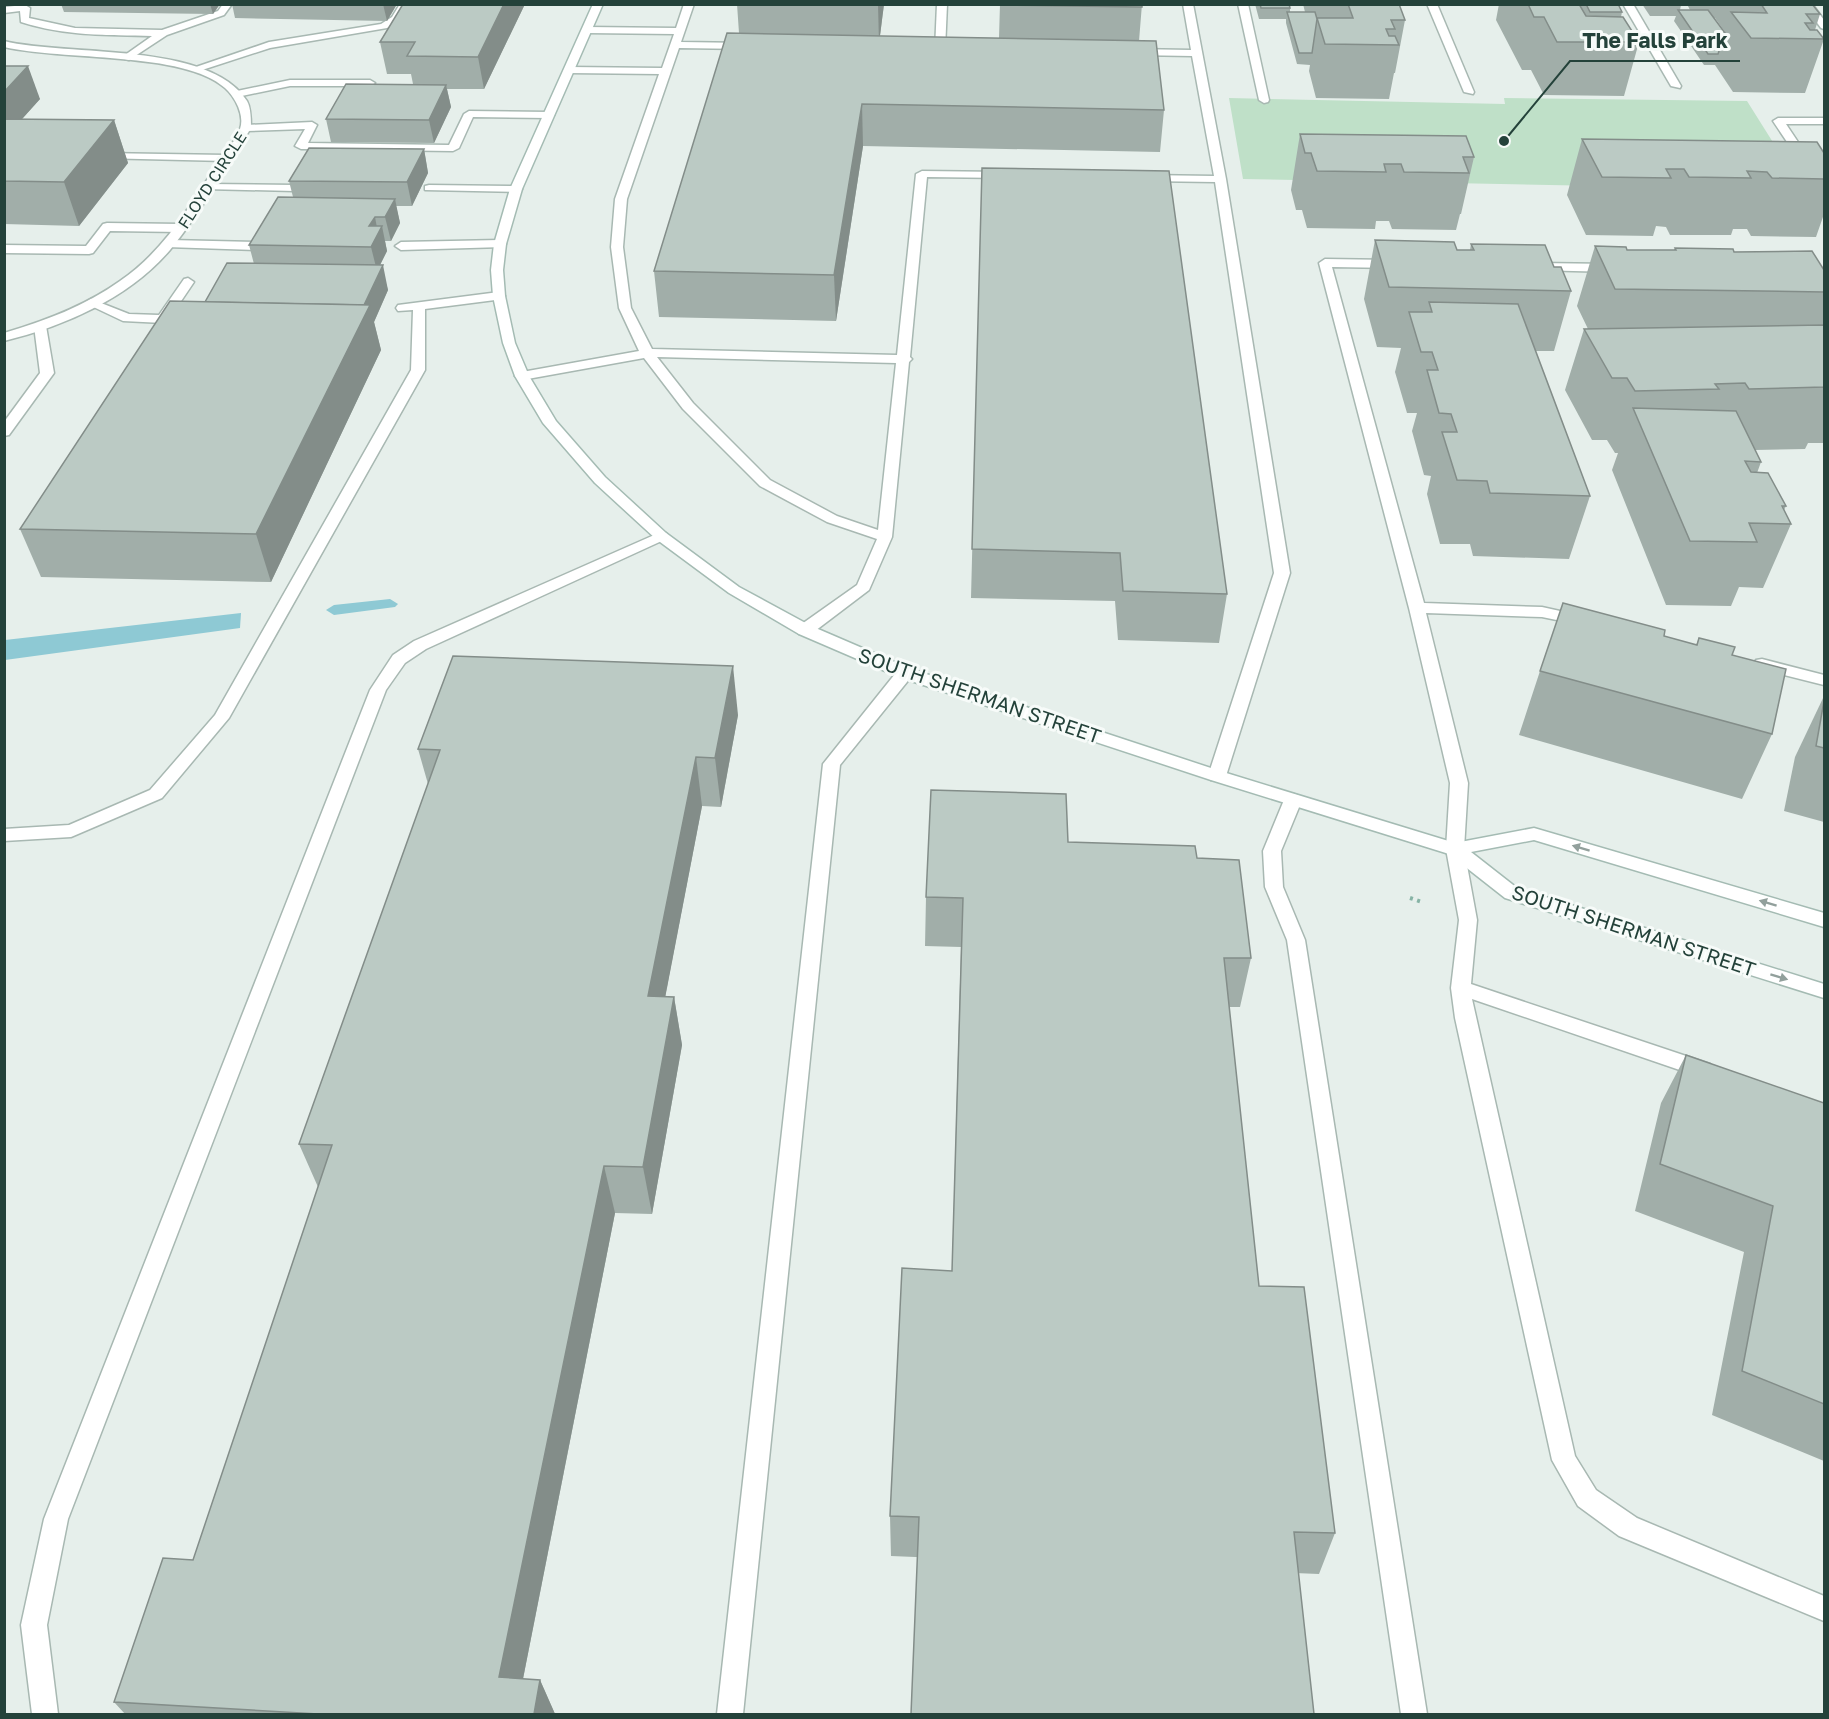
<svg xmlns="http://www.w3.org/2000/svg" width="1829" height="1719" font-family="'Golos Text',sans-serif">
  <style>
    .green { fill: #bfe0c8 }
    .water { fill: #8ec9d4 }
    .lines { fill: none; stroke-linecap: round; stroke-linejoin: round }
    .stream { fill: #8ec9d4; fill-rule: evenodd }
    .lane-casing { stroke: #a8b8b2; stroke-width: 3 }
    .street-casing { stroke: #a8b8b2; stroke-width: 3 }
    .secondary-casing { stroke: #a4bbb3; stroke-width: 3 }
    .path { stroke: #86b3a5; stroke-width: 4; stroke-dasharray: 3 4.5; stroke-linecap: butt }
    .lane { fill: #fff; fill-rule: evenodd }
    .street { fill: #fff; fill-rule: evenodd }
    .secondary { fill: #fff; fill-rule: evenodd }
    .wall { fill: #a1aea9; fill-rule: evenodd }
    .shaded-wall { fill: #838d89 }
    .building { fill: #bbcac4; stroke: #838d89; stroke-width: 1.5 }
    .oneway { fill: #92a09c }
    .labels { text-anchor: middle; dominant-baseline: central; stroke-width: 6; stroke-linejoin: round; paint-order: stroke }
    .far-street-label { font-size: 16px; fill: #24423a; stroke: #f7fbf9 }
    .street-label { font-size: 20px; fill: #24423a; stroke: #f7fbf9 }
    .leader { fill: none; stroke: #24423a; stroke-width: 2 }
    .callout-dot { fill: #24423a; stroke: #f7fbf9; stroke-width: 2 }
    .callout-label { font-size: 21px; text-anchor: middle; font-weight: bold; fill: #24423a; stroke: #f7fbf9; stroke-width: 6; stroke-linejoin: round; paint-order: stroke }
  </style>
  <rect width="100%" height="100%" fill="#e6efeb"/>
  <polygon class="green" points="1229,98 1505,104 1504,98 1747,101 1803,190 1243,179"/>
  <polygon class="water" points="241,613 240,628 5,660 5,640"/>
  <g class="lines">
    <polygon class="stream" points="390,599 398,604 395,607 334,615 326,610 334,605"/>
    <defs>
      <g id="lane">
        <path d="M223 4H232L224 15 167 35 129 60 125 59V55L152 36C107 35 64 36 21 22L20 11 4 13V7L25 5 30 8 29 18 75 28 162 30 218 11Z"/>
        <polygon points="400,4 410,4 399,21 387,28 270,48 199,71 190,69 269,42 381,24 392,17"/>
        <path d="M684 4H694L681 42 746 43 751 46 746 49 679 48 627 199 623 247 631 308 652 349 897 355 916 174 922 171 1005 172 1011 175 1005 178 927 177 910 357 912 359 909 362 892 537 869 590 811 634H799L797 630 799 626 857 585 877 539 827 522 760 486 683 409 644 358 522 380 515 376 522 372 639 351 619 308 611 247 615 199 659 74 569 73 564 70 569 67 662 68 674 34 587 33 582 30 587 27 676 28ZM657 357 896 363 878 530 837 516 770 480 693 403Z"/>
        <polygon points="937,4 947,4 945,50 940,53 935,50"/>
        <polygon points="1183,4 1193,4 1226,179 1290,573 1226,776 1223,780 1211,780 1208,776 1274,573 1215,182 1146,181 1140,178 1146,175 1214,176 1192,56 1134,55 1129,52 1134,49 1191,50"/>
        <polygon points="1238,4 1248,4 1269,100 1268,102 1264,103 1259,100"/>
        <polygon points="1623,4 1633,4 1681,86 1680,88 1671,86"/>
        <polygon points="290,80 370,80 375,83 370,86 290,86 237,97 232,94 237,91"/>
        <polygon points="469,111 549,112 554,115 549,118 473,117 459,148 453,151 301,149 295,146 305,129 246,131 241,128 246,125 312,122 317,125 308,143 449,145 464,114"/>
        <polygon points="1778,118 1824,118 1824,124 1786,124 1824,181 1824,192 1820,191 1773,121"/>
        <polygon points="102,153 226,155 232,158 226,161 98,158 98,154"/>
        <polygon points="208,184 295,185 301,188 295,191 204,189 204,185"/>
        <polygon points="429,185 516,186 522,189 516,192 425,190 425,186"/>
        <polygon points="107,223 181,224 187,228 181,232 110,231 93,253 89,254 4,253 4,245 86,246 103,224"/>
        <polygon points="170,240 259,242 265,246 259,250 166,247 164,244"/>
        <polygon points="500,240 506,244 504,247 401,250 395,246 401,242"/>
        <polygon points="1325,259 1394,260 1400,264 1394,268 1332,267 1424,603 1542,607 1587,617 1589,620 1581,625 1542,617 1426,613 1468,783 1464,849 1477,920 1471,984 1710,1064 1713,1070 1710,1076 1703,1078 1472,999 1575,1456 1596,1490 1637,1518 1824,1596 1824,1621 1619,1536 1578,1506 1552,1460 1455,1018 1451,988 1459,920 1446,849 1450,783 1409,608 1319,263"/>
        <polygon points="1538,263 1613,264 1619,268 1613,272 1534,270 1532,267"/>
        <polygon points="188,278 194,282 167,322 163,323 123,321 85,303 91,299 129,314 159,315 184,279"/>
        <polygon points="499,292 505,296 503,299 425,309 425,370 229,718 162,798 71,837 4,841 4,829 69,825 150,790 215,715 411,370 413,310 398,311 396,308 398,305"/>
        <polygon points="40,322 46,326 54,373 9,435 4,436 4,422 40,373 34,326"/>
        <polygon points="661,532 666,533 668,536 666,539 426,649 405,663 386,690 68,1519 47,1625 58,1714 32,1714 21,1625 44,1519 370,690 393,655 414,641"/>
        <polygon points="1762,659 1824,675 1824,685 1756,668 1754,664 1756,660"/>
        <polygon points="905,668 911,669 913,673 911,677 840,765 743,1714 717,1714 823,764 899,669"/>
        <polygon points="1293,794 1299,796 1302,800 1281,851 1283,887 1305,940 1427,1714 1401,1714 1287,940 1265,887 1263,851 1284,800 1287,796"/>
      </g>
      <g id="street">
        <polygon points="1427,4 1437,4 1474,92 1473,94 1464,92"/>
        <polygon points="1803,4 1812,4 1824,20 1824,29 1821,28"/>
        <path d="M4 41C69 57 209 41 247 101 251 108 251 120 251 128 225 169 201 212 170 250 129 298 65 326 4 341V333C45 321 85 306 120 281 164 251 189 207 218 163 224 153 236 141 240 129 245 115 235 97 225 88 184 51 62 61 4 47Z"/>
      </g>
      <polygon id="secondary" points="593,4 603,4 522,189 506,244 503,270 505,296 515,343 529,376 556,421 605,477 666,533 739,587 811,626 911,669 1223,772 1455,843 1534,828 1824,913 1824,927 1534,840 1471,852 1517,888 1824,984 1824,998 1505,898 1449,854 1211,780 899,677 799,634 729,593 656,539 595,483 543,423 515,376 503,343 493,296 491,270 494,244 510,189"/>
    </defs>
    <use href="#lane" class="lane-casing"/>
    <use href="#street" class="street-casing"/>
    <use href="#secondary" class="secondary-casing"/>
    <polyline class="path" points="1410,898 1422,902"/>
    <use href="#lane" class="lane"/>
    <use href="#street" class="street"/>
    <use href="#secondary" class="secondary"/>
  </g>
  <g class="wall">
    <polygon points="61,4 220,4 213,14 64,12"/>
    <polygon points="232,4 397,4 387,21 235,18"/>
    <polygon points="525,4 484,89 447,89 451,107 434,143 331,142 326,119 413,84 411,74 387,74 380,42"/>
    <polygon points="737,4 884,4 880,36 999,38 1000,4 1142,4 1139,41 1164,110 1160,152 863,146 836,321 659,317 654,271 739,33"/>
    <polygon points="1255,4 1289,4 1290,8 1290,12 1305,12 1303,4 1399,4 1405,20 1395,73 1394,73 1389,99 1316,98 1309,71 1310,65 1297,64 1286,23 1286,19 1259,19"/>
    <polygon points="1499,4 1618,4 1622,12 1621,17 1639,42 1624,96 1544,95 1531,70 1522,70 1496,20"/>
    <path d="M1642 4H1681V5L1680 10H1690L1687 4H1812L1820 14 1815 30 1824 39 1805 93 1733 92 1715 65H1704L1674 21 1676 16H1650ZM1714 18H1715L1725 32V33Z"/>
    <polygon points="4,66 40,99 22,119 114,120 128,163 79,226 4,224"/>
    <polygon points="1300,134 1474,157 1461,214 1460,214 1456,230 1392,229 1389,221 1376,221 1375,229 1307,228 1302,210 1296,210 1291,190"/>
    <polygon points="1582,139 1824,153 1824,214 1816,237 1751,236 1747,229 1733,229 1731,235 1670,235 1666,227 1656,226 1653,236 1586,235 1567,195"/>
    <polygon points="424,149 428,173 412,206 396,206 400,223 391,241 385,241 387,251 380,265 388,290 374,322 381,350 271,582 41,577 20,529 205,302 254,264 249,245 293,197 289,181"/>
    <polygon points="982,168 1227,594 1219,643 1118,640 1115,601 971,598"/>
    <polygon points="1375,240 1457,250 1470,250 1471,244 1554,267 1571,291 1554,351 1535,351 1590,496 1569,559 1473,556 1470,544 1440,544 1427,494 1431,476 1424,475 1412,431 1417,413 1407,413 1395,372 1401,348 1377,347 1364,299"/>
    <polygon points="1595,246 1627,250 1674,250 1675,248 1734,252 1824,270 1824,443 1808,443 1805,449 1755,450 1761,462 1757,473 1786,506 1784,510 1791,524 1763,588 1739,587 1731,606 1666,605 1612,470 1618,453 1615,453 1607,440 1592,440 1565,390 1584,329 1588,329 1577,306"/>
    <polygon points="1664,636 1696,645 1699,638 1732,655 1772,734 1742,799 1519,735 1540,671"/>
    <polygon points="1824,696 1824,822 1784,811 1795,757"/>
    <polygon points="738,715 721,807 702,806 665,997 674,997 682,1045 652,1214 615,1213 523,1679 540,1680 555,1714 125,1714 114,1702 193,1560 318,1187 299,1144 428,784 418,749"/>
    <polygon points="1068,842 1197,858 1251,958 1240,1007 1229,1007 1259,1286 1335,1533 1319,1574 891,1556 890,1516 952,1271 961,947 925,946 926,897"/>
    <polygon points="1686,1055 1824,1103 1824,1461 1712,1415 1744,1252 1635,1211 1661,1103"/>
  </g>
  <g class="shaded-wall">
    <polygon points="210,4 220,4 213,14"/>
    <polygon points="383,4 397,4 387,21"/>
    <polygon points="504,4 525,4 484,89 478,57"/>
    <polygon points="878,4 884,4 879,43"/>
    <polygon points="28,66 40,99 4,139 4,92"/>
    <polygon points="446,85 451,107 434,143 429,120"/>
    <polygon points="862,104 863,146 836,321 834,275"/>
    <polygon points="114,120 128,163 79,226 64,182"/>
    <polygon points="424,149 428,173 412,206 407,182"/>
    <polygon points="395,199 400,223 391,241 385,217"/>
    <polygon points="375,217 378,233 382,226 387,251 377,271 371,247 369,226"/>
    <polygon points="383,265 388,290 374,322 381,350 271,582 256,534"/>
    <polygon points="733,666 738,715 721,807 715,758"/>
    <polygon points="696,757 702,806 656,1045 648,996"/>
    <polygon points="674,997 682,1045 652,1214 643,1167"/>
    <polygon points="604,1166 615,1213 516,1714 499,1677"/>
    <polygon points="540,1680 555,1714 534,1714"/>
  </g>
  <g class="building">
    <polygon points="403,4 504,4 478,57 407,56 415,42 380,42"/>
    <polygon points="1001,4 1142,4 1142,7 1000,5"/>
    <polygon points="1260,4 1289,4 1290,8 1261,8"/>
    <polygon points="1348,4 1399,4 1405,20 1391,20 1395,29 1386,29 1389,36 1395,36 1399,45 1325,44 1317,18 1353,18"/>
    <polygon points="1528,4 1579,4 1586,16 1623,17 1639,42 1557,42 1544,17 1534,17"/>
    <polygon points="1586,4 1618,4 1622,12 1590,12"/>
    <rect x="1653" y="4" width="28" height="1"/>
    <polygon points="1761,4 1812,4 1820,14 1806,14 1813,23 1805,23 1810,30 1817,30 1824,39 1751,38 1731,12 1767,13"/>
    <polygon points="1678,10 1708,10 1725,33 1718,54 1708,54"/>
    <polygon points="1287,12 1315,12 1317,19 1312,53 1299,53"/>
    <polygon points="727,33 1156,41 1164,110 862,104 834,275 654,271"/>
    <polygon points="4,66 28,66 4,92"/>
    <polygon points="346,84 446,85 429,120 326,119"/>
    <polygon points="4,119 114,120 64,182 4,181"/>
    <polygon points="1300,134 1466,136 1474,157 1463,157 1469,173 1404,172 1401,164 1384,164 1386,172 1317,171 1311,153 1305,153"/>
    <polygon points="1582,139 1817,142 1824,153 1824,179 1772,178 1767,172 1747,171 1751,178 1689,177 1684,169 1666,169 1671,178 1602,177"/>
    <polygon points="309,148 424,149 407,182 289,181"/>
    <polygon points="982,168 1169,171 1227,594 1123,591 1120,553 972,549"/>
    <polygon points="278,197 395,199 385,217 375,217 369,226 382,226 371,247 249,245"/>
    <polygon points="1375,240 1454,242 1457,250 1474,250 1471,244 1545,245 1554,267 1561,267 1571,291 1389,287"/>
    <polygon points="1595,246 1626,247 1627,250 1676,250 1675,248 1733,249 1734,252 1812,251 1824,270 1824,292 1615,289"/>
    <polygon points="227,263 383,265 364,305 205,302"/>
    <polygon points="170,301 370,305 256,534 20,529"/>
    <polygon points="1429,302 1518,304 1590,496 1490,493 1487,481 1457,480 1442,432 1457,432 1451,414 1439,413 1427,370 1438,370 1432,352 1421,352 1409,312 1432,312"/>
    <polygon points="1824,325 1824,387 1749,389 1745,383 1715,384 1719,389 1635,391 1627,378 1612,378 1584,329"/>
    <polygon points="1633,408 1736,411 1761,462 1745,461 1751,472 1768,473 1786,506 1782,506 1791,524 1749,523 1757,542 1690,541"/>
    <polygon points="1563,603 1665,630 1664,636 1697,645 1699,638 1735,647 1732,655 1786,669 1772,734 1540,671"/>
    <polygon points="453,656 733,666 715,758 696,757 648,996 674,997 643,1167 604,1166 499,1677 540,1680 534,1714 318,1714 114,1702 163,1558 193,1560 332,1145 299,1144 440,750 418,749"/>
    <polygon points="1824,701 1824,748 1816,746"/>
    <polygon points="931,790 1066,794 1068,842 1195,846 1197,858 1239,860 1251,958 1224,958 1259,1286 1304,1287 1335,1533 1294,1532 1314,1714 911,1714 919,1517 890,1516 902,1268 952,1271 963,898 926,897"/>
    <polygon points="1686,1055 1824,1103 1824,1404 1742,1371 1773,1206 1660,1164"/>
  </g>
  <defs><path id="oneway-solid" d="M-6-.8H1V-3.2L6.5 0L1 3.2V.8H-6Z" transform="scale(1.5)"/></defs>
  <g class="oneway">
    <use href="#oneway-solid" transform="translate(1581 848) rotate(-163)"/>
    <use href="#oneway-solid" transform="translate(1768 903) rotate(-163)"/>
    <use href="#oneway-solid" transform="translate(1779 977) rotate(17)"/>
  </g>
  <g class="labels">
    <g class="far-street-label">
      <text transform="translate(212 180) rotate(-57)">FLOYD CIRCLE</text>
    </g>
    <g class="street-label">
      <text transform="translate(980 695) rotate(19)">SOUTH SHERMAN STREET</text>
      <text transform="translate(1634 930) rotate(18)">SOUTH SHERMAN STREET</text>
    </g>
  </g>
  <path class="leader" d="M1504 141L1570 61H1740"/>
  <circle class="callout-dot" cx="1504" cy="141" r="6"/>
  <g class="callout-label">
    <text x="1655" y="48">The Falls Park</text>
  </g>
  <rect width="1829" height="1719" fill="none" stroke="#24423a" stroke-width="12"/>
</svg>
